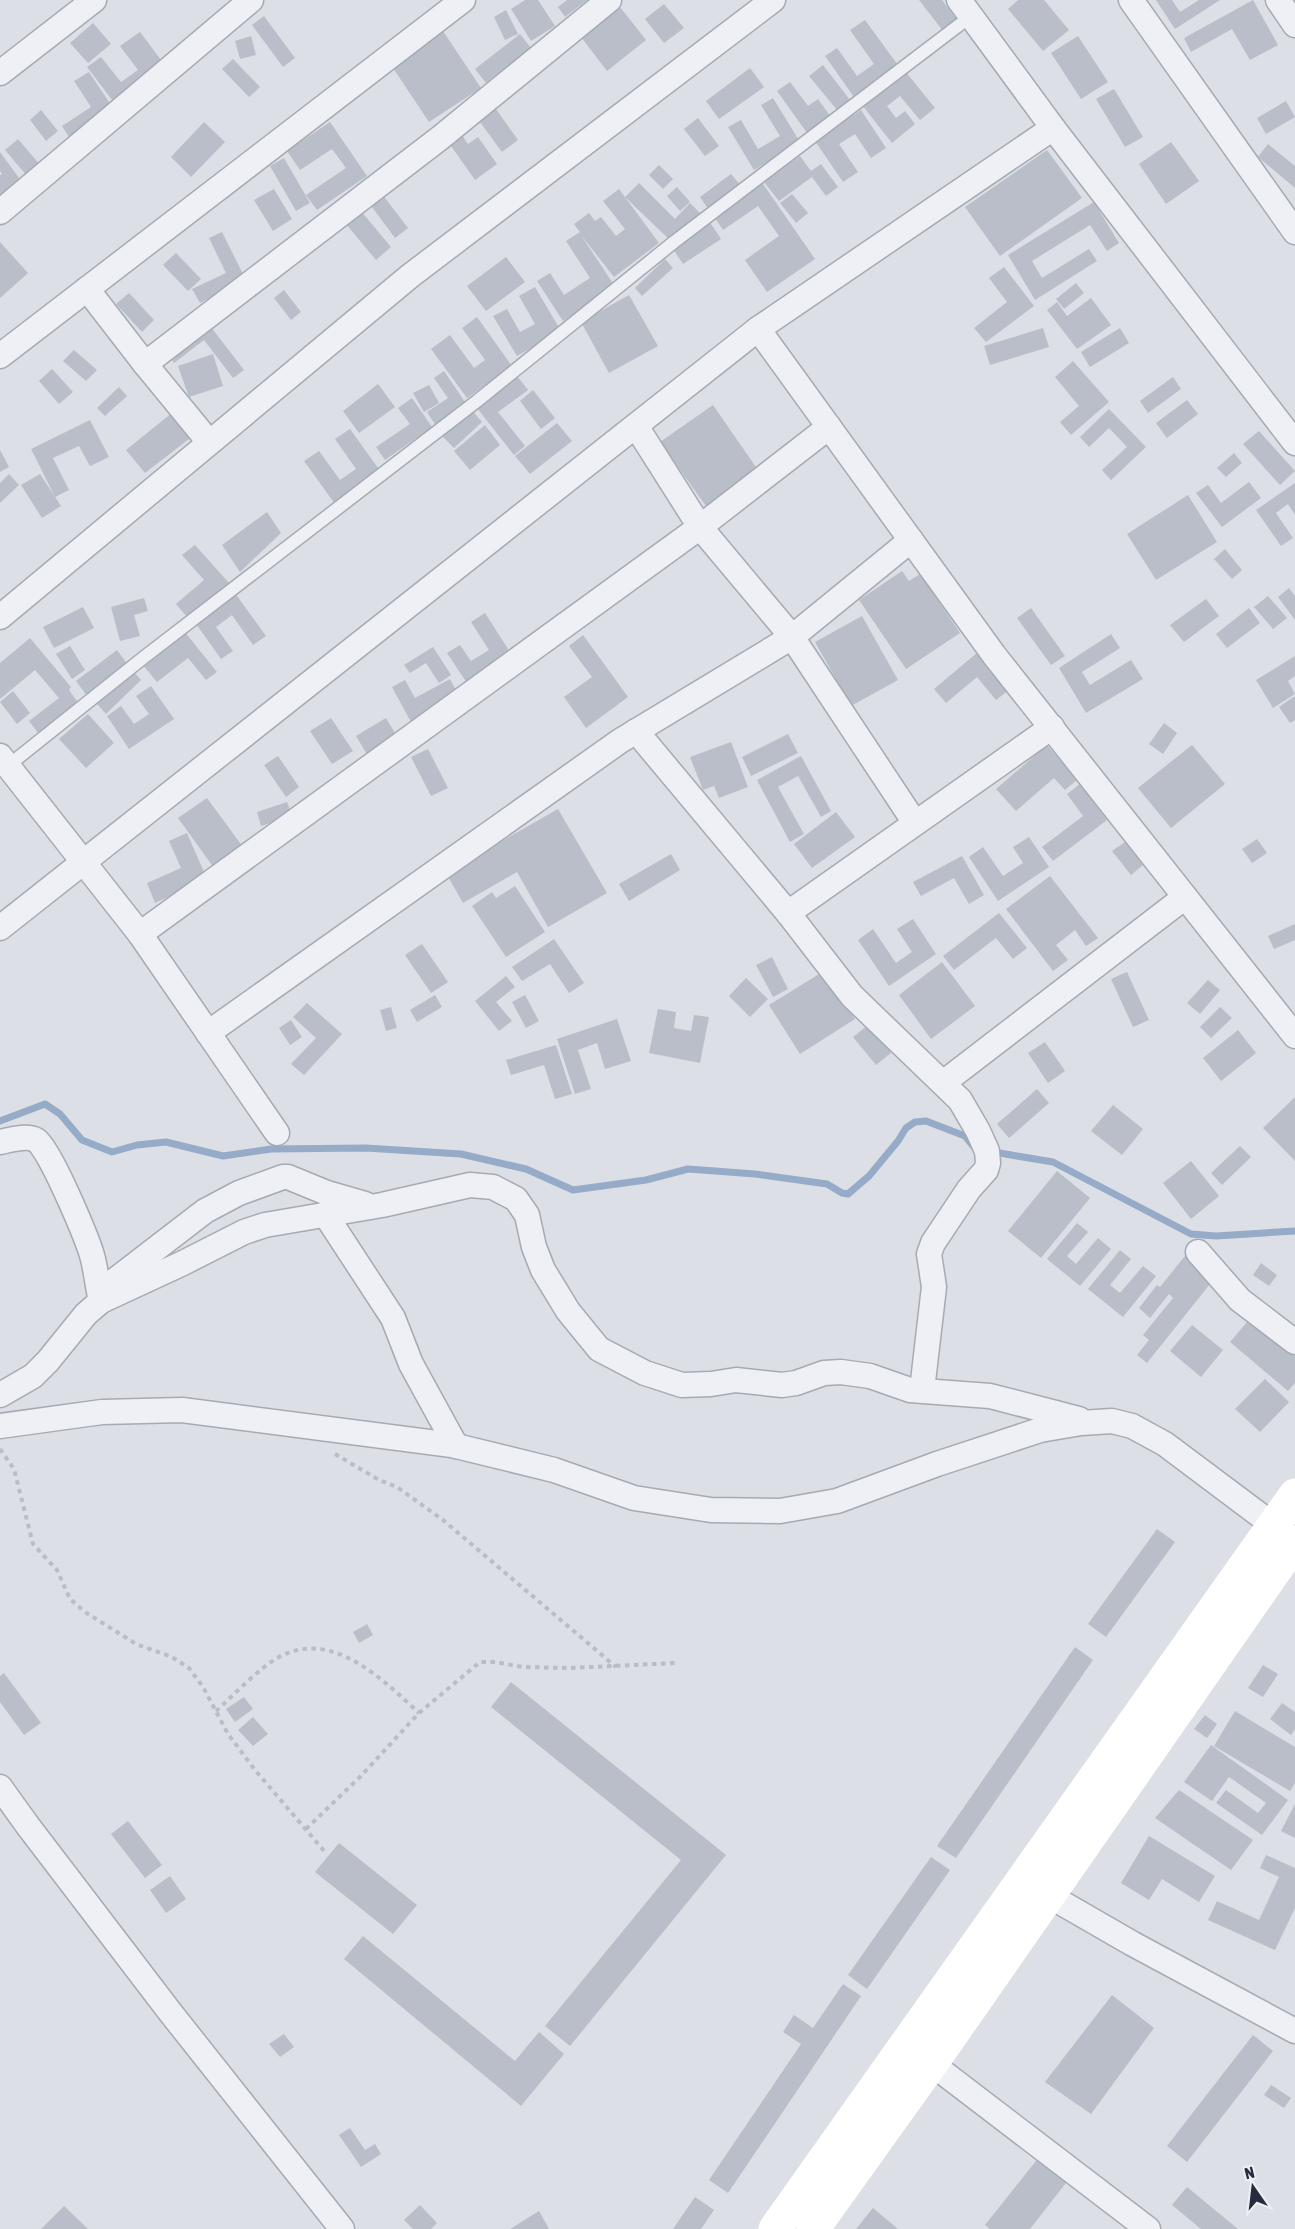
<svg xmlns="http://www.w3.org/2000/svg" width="1295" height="2229" font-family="'Asap Condensed',sans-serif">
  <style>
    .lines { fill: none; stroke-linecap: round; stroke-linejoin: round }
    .stream { stroke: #95abc8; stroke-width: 7 }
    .building { fill: #b9bec9 }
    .lane-casing { stroke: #a5aab3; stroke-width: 15 }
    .street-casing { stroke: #a5aab3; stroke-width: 27 }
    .path { stroke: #babdc5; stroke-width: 4; stroke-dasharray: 4.5 4.5; stroke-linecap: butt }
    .lane { stroke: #eef0f5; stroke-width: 12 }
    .street { stroke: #eef0f5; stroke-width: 24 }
    .secondary { stroke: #fff; stroke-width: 33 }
  </style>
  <rect width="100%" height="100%" fill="#dcdfe6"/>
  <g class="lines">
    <g class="stream">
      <polyline points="0,1121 45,1104 60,1114 82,1140 112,1152 137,1145 166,1142 223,1156 271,1149 366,1148 461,1154 526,1169 573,1190 646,1180 688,1169 755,1174 827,1184 842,1193 848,1194 869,1176 898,1141 906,1128 915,1122 926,1121 965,1136 974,1147"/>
      <polyline points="993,1152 1053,1162 1191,1234 1216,1236 1295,1231"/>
    </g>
  </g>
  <g class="building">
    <polygon points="525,0 538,0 555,26 531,41 511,9"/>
    <polygon points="567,0 587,0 565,17 558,7"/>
    <polygon points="919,0 942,0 957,20 943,31"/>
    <polygon points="1018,0 1044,0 1069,30 1043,51 1008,9"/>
    <polygon points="1156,0 1172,0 1180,12 1199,0 1220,0 1175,29"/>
    <polygon points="1253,0 1278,45 1250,60 1232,29 1191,52 1184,38"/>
    <polygon points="616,2 646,40 607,71 578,33"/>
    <polygon points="664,4 684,28 664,43 645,19"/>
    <polygon points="506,10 518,34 505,40 494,17"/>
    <polygon points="264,16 295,58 283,67 252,25"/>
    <polygon points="865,20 900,68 856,100 825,56 837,48 857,76 874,64 850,30"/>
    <polygon points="93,23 111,44 88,63 70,43"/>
    <polygon points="439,25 481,88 429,122 387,59"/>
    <polygon points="140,32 167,68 116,105 87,67 101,57 121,82 138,70 120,46"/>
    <polygon points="520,34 531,48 486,83 475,69"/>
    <polygon points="251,36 256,55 240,59 235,41"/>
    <polygon points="1078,36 1108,82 1081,99 1051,53"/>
    <polygon points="233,59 260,87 249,97 222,69"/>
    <polygon points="823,65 850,100 837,110 809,76"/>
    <polygon points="750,68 764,87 719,119 706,101"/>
    <polygon points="905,71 935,108 920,120 900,96 887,106 896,118 905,111 915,124 892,143 862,105"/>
    <polygon points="89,72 115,111 71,140 62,126 91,107 74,81"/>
    <polygon points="790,82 808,106 818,99 833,120 810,137 777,91"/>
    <polygon points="1114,89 1143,137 1125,147 1096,99"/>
    <polygon points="773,98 800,142 754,170 728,127 741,120 758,149 780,136 761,105"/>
    <polygon points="1286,101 1295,117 1266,134 1257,118"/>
    <polygon points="491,102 518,140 502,152 480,122 462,135 468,144 478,137 497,164 475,180 444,136"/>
    <polygon points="41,110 58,131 46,141 30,120"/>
    <polygon points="861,110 886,148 871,158 855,134 839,144 858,172 843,182 815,141"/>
    <polygon points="698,118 719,146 705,156 684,129"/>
    <polygon points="204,122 225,142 191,177 171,157"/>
    <polygon points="330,122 367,176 317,210 306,195 346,168 332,149 300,170 287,151"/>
    <polygon points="18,139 41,166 28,177 5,150"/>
    <polygon points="1171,142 1199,181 1166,204 1139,164"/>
    <polygon points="1268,144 1295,166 1295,188 1258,157"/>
    <polygon points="1047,150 1082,198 1000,256 965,207"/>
    <polygon points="0,152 22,182 0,198 0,175 2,174 0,171"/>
    <polygon points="800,156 811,171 821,164 838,187 826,196 812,177 779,201 764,182"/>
    <polygon points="284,158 310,203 296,211 270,166"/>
    <polygon points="659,165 673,179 663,189 649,175"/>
    <polygon points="731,174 741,186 709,210 700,197"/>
    <polygon points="761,181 815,259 767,292 745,260 779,236 758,206 723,230 713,215"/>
    <polygon points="639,183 675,219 690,203 701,214 673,243 625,197"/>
    <polygon points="677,187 690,202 680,211 667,196"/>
    <polygon points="274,189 292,219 273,231 254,200"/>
    <polygon points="619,189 659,243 614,277 581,235 616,288 563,321 537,281 550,273 564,295 590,278 566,241 580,232 574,224 589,213 595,221 601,217 616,236 625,229 603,201"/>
    <polygon points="382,194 408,228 395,238 369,203"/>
    <polygon points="792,194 808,213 796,223 780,203"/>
    <polygon points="1094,202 1119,243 1107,251 1090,225 1032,261 1042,278 1089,249 1097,261 1035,300 1008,255"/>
    <polygon points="356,205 391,247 376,260 341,218"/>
    <polygon points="709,221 721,239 683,264 671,246"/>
    <polygon points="222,232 246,280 200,303 192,289 226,273 209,238"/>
    <polygon points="0,242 28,273 0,298"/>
    <polygon points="176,253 201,279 188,291 163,265"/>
    <polygon points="506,257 525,282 486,311 467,286"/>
    <polygon points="665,259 673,268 642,296 635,288"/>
    <polygon points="1004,267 1034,306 986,342 974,328 1007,302 989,278"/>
    <polygon points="1076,283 1084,293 1064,309 1056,299"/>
    <polygon points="535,287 561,331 517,356 493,316 507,309 520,332 535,324 519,296"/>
    <polygon points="284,290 301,312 291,320 274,298"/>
    <polygon points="129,293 154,320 142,332 116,304"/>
    <polygon points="629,295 658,346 609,373 581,322"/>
    <polygon points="1091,298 1111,325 1077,349 1047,310 1057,302 1067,316"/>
    <polygon points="477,317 512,366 467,398 431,349 450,335 474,368 485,360 462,328"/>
    <polygon points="207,322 244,370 233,378 204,340 174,363 167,353"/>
    <polygon points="1043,328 1049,347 990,365 984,346"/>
    <polygon points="1120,328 1129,343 1090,367 1081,352"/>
    <polygon points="74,350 97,370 86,381 63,361"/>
    <polygon points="213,354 223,386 189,397 178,366"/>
    <polygon points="1073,361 1109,402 1071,435 1060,422 1079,406 1055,377"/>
    <polygon points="52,369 73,392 59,404 39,381"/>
    <polygon points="444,371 467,405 436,426 427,412 448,398 434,378"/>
    <polygon points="517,376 528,390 498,412 525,446 514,455 477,408"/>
    <polygon points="1173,377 1181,389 1148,413 1140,401"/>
    <polygon points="378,384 395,407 359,433 343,411"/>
    <polygon points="429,385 439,403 424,412 413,393"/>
    <polygon points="119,387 127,396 105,416 97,408"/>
    <polygon points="533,390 555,418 541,429 520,401"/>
    <polygon points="412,398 432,427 385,460 376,447 410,424 398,408"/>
    <polygon points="1187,400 1198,414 1167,438 1156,423"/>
    <polygon points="713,405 760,473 708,509 660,442"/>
    <polygon points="178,408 198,432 145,473 126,450"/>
    <polygon points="471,409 482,422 454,448 442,436"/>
    <polygon points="1109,409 1146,447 1111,480 1102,470 1127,447 1109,428 1089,447 1080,437"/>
    <polygon points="90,420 109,457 90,466 79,446 53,458 69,490 55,497 31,449"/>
    <polygon points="557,423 572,441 530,474 515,456"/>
    <polygon points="485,425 500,445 470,470 454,451"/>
    <polygon points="350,429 381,472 335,504 304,461 319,451 340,480 356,469 335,439"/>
    <polygon points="1259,431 1295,471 1280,485 1243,444"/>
    <polygon points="0,450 9,467 0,472"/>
    <polygon points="1234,453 1242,463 1226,477 1217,468"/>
    <polygon points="9,474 19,485 0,503 0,483"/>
    <polygon points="40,474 61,506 42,518 21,485"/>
    <polygon points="1249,482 1261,498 1222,527 1196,493 1208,485 1221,503"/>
    <polygon points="1295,483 1295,515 1288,504 1276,513 1293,538 1281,546 1256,510"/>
    <polygon points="1188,495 1217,542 1156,580 1127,534"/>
    <polygon points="267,512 281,533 240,572 222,545"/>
    <polygon points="195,545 229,583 188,618 176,604 204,580 182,555"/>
    <polygon points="1225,549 1242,570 1232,579 1214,559"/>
    <polygon points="902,571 909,581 920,574 960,633 906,669 859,600"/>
    <polygon points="1289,588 1295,596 1295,620 1278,597"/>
    <polygon points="235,593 266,636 253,645 232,615 216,627 233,651 221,659 194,621"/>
    <polygon points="1268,596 1287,618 1273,629 1254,607"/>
    <polygon points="144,598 148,611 134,615 140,636 120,641 111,607"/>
    <polygon points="1206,599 1219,616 1184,642 1170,625"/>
    <polygon points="83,607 94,628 54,648 43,627"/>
    <polygon points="1031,608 1065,656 1051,665 1017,618"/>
    <polygon points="1249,608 1260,623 1227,648 1216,634"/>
    <polygon points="485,613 512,655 467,683 447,653 460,645 471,661 489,650 471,622"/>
    <polygon points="862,616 898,680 851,706 815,642"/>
    <polygon points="184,631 217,672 206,680 188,658 157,682 142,664"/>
    <polygon points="1111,634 1120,648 1082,672 1090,685 1131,660 1143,679 1086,713 1059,668"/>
    <polygon points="583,635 628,697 586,728 564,697 592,677 569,646"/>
    <polygon points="30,638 71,687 69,690 79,704 39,734 29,721 59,698 35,670 0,699 0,663"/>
    <polygon points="70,646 85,670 72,679 56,654"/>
    <polygon points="433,647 451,675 439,683 426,663 410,673 404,665"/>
    <polygon points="117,650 128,665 87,696 76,681"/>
    <polygon points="978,652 1009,690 996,700 977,677 946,703 934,689"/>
    <polygon points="1295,656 1295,676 1288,681 1295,694 1273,708 1256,680"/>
    <polygon points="132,670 141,680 106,714 97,704"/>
    <polygon points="450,679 459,696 411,722 392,687 405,680 415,698"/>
    <polygon points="151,686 174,719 129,749 107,716 121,706 134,724 149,714 136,696"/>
    <polygon points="13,691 30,713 17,724 0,702"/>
    <polygon points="1295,696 1295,720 1290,723 1279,707"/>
    <polygon points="88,714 114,743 86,768 59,739"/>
    <polygon points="331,718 353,751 332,764 310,731"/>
    <polygon points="386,718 398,738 368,756 356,736"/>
    <polygon points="1164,723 1177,733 1163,754 1149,744"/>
    <polygon points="788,734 798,753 751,776 742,757"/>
    <polygon points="731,742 748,787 719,798 714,786 703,790 690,757"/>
    <polygon points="1047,745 1077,780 1065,790 1054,778 1016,811 996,789"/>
    <polygon points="1192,745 1225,784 1171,828 1138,788"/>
    <polygon points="428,749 448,788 431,796 411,757"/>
    <polygon points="278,756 299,787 286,797 264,765"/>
    <polygon points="801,756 831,811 821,817 798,776 778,787 804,834 790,842 757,780"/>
    <polygon points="1080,784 1107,820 1053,861 1042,847 1083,816 1067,794"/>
    <polygon points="207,798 243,847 214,868 178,818"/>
    <polygon points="287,802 292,816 261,826 257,812"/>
    <polygon points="558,809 607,893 548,927 517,872 463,903 446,873"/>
    <polygon points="836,812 855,837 812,868 794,844"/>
    <polygon points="187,833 207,879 155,903 147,883 181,868 169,841"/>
    <polygon points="1029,837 1049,867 998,901 969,857 983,847 1003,876 1023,863 1013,847"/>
    <polygon points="1257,839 1267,853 1252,863 1242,849"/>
    <polygon points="1125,842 1143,865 1131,875 1112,851"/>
    <polygon points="671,854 680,870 629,901 619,884"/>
    <polygon points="962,856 984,895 969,904 954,878 921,896 913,882"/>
    <polygon points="1050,876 1098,938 1086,946 1075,930 1056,945 1068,960 1053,971 1006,909"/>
    <polygon points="515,886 545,932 506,957 472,906 492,892 496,898"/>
    <polygon points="999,913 1027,948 1013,959 996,938 954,970 943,956"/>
    <polygon points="913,919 936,954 889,986 858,940 873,929 896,963 912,952 897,929"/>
    <polygon points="1295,924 1295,940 1274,949 1268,936"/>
    <polygon points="554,939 584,983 569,993 550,964 522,981 512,967"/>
    <polygon points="422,944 448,982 431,993 405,955"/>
    <polygon points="772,957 788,989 773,997 756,965"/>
    <polygon points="942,962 975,1006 931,1039 899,995"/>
    <polygon points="824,971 855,1019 800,1054 769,1005"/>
    <polygon points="1127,972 1149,1020 1133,1027 1111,979"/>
    <polygon points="506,976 515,987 496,1002 512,1021 499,1031 475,1001"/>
    <polygon points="746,978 768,999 750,1017 729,996"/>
    <polygon points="1208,980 1220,990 1200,1014 1187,1003"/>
    <polygon points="435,995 442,1007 417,1022 410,1010"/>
    <polygon points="525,995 539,1021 526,1028 512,1002"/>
    <polygon points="307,1003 342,1034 304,1075 291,1064 316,1038 293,1017"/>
    <polygon points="391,1007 397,1028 386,1031 380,1010"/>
    <polygon points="1220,1007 1232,1018 1211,1038 1200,1027"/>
    <polygon points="658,1009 676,1012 674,1028 691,1031 694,1015 709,1017 700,1063 649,1053"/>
    <polygon points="617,1019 631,1061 605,1069 597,1043 578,1050 591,1089 575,1094 557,1039"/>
    <polygon points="291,1020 302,1037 290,1045 279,1028"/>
    <polygon points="868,1025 891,1053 876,1065 853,1037"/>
    <polygon points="1238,1030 1256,1053 1221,1081 1203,1058"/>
    <polygon points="1045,1042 1065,1071 1048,1083 1028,1053"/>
    <polygon points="556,1045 572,1094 555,1099 544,1065 511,1075 506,1060"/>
    <polygon points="1037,1089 1049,1103 1009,1138 997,1124"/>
    <polygon points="1295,1097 1295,1161 1263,1128"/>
    <polygon points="1113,1105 1143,1129 1122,1155 1091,1131"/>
    <polygon points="1240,1146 1251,1157 1222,1185 1211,1173"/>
    <polygon points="1191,1161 1219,1196 1191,1219 1163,1183"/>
    <polygon points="1057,1171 1090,1198 1041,1258 1008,1231"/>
    <polygon points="1077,1223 1088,1232 1067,1256 1076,1264 1098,1238 1111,1249 1080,1286 1047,1259"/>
    <polygon points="1120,1250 1131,1259 1110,1285 1120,1293 1143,1266 1156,1276 1123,1317 1088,1289"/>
    <polygon points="1185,1256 1214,1279 1147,1363 1137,1355 1149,1340 1143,1335 1173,1298 1169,1294 1150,1318 1139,1308 1157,1285 1160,1287"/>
    <polygon points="1261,1263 1277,1275 1269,1286 1253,1275"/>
    <polygon points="1254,1314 1295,1348 1295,1383 1288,1391 1230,1342"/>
    <polygon points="1192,1325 1223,1350 1201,1377 1170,1351"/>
    <polygon points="1265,1379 1289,1402 1260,1432 1235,1409"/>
    <polygon points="1157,1529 1175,1542 1106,1637 1088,1624"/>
    <polygon points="367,1624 373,1635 359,1643 353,1632"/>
    <polygon points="1075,1647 1093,1660 956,1858 937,1846"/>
    <polygon points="1263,1665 1278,1674 1263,1697 1248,1688"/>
    <polygon points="4,1673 41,1723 24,1735 0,1702 0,1676"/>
    <polygon points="511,1682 726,1855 570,2046 545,2026 681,1860 491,1707"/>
    <polygon points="244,1697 253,1709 235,1722 226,1709"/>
    <polygon points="1282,1703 1295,1712 1295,1729 1291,1735 1270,1719"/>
    <polygon points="1235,1711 1295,1747 1295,1783 1290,1791 1214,1746"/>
    <polygon points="1205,1715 1217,1724 1207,1738 1194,1729"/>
    <polygon points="253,1717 268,1734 253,1746 238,1730"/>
    <polygon points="1211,1745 1288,1800 1262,1835 1216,1803 1226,1790 1258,1813 1266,1803 1229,1777 1212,1801 1184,1782"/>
    <polygon points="1179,1790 1253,1840 1231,1870 1155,1818"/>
    <polygon points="1295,1804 1295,1838 1281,1831"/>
    <polygon points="128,1821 162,1865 145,1878 111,1834"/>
    <polygon points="1149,1836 1215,1876 1199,1902 1162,1879 1149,1900 1121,1883"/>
    <polygon points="339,1843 417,1905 393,1934 315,1872"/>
    <polygon points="1266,1855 1295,1868 1295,1908 1275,1950 1208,1920 1217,1901 1259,1920 1279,1877 1260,1868"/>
    <polygon points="931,1857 950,1870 867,1989 848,1975"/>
    <polygon points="170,1876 186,1899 166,1913 150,1890"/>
    <polygon points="363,1936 515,2061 539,2032 564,2054 521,2106 344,1959"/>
    <polygon points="843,1984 861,1996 728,2193 709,2180 801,2044 783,2032 794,2015 813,2028"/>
    <polygon points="1112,1995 1154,2028 1091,2114 1045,2082"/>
    <polygon points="284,2034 294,2047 280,2057 269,2044"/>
    <polygon points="1253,2035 1273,2051 1187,2162 1167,2146"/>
    <polygon points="1271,2085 1291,2098 1284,2108 1264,2095"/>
    <polygon points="350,2128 365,2150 375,2144 381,2154 361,2167 339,2135"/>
    <polygon points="1040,2156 1069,2179 1030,2229 990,2229 985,2225"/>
    <polygon points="1187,2187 1238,2229 1201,2229 1172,2205"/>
    <polygon points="695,2197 714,2210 701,2229 673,2229"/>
    <polygon points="420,2205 437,2223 431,2229 413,2229 404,2220"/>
    <polygon points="64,2206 88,2229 41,2229"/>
    <polygon points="873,2208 898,2229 856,2229"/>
    <polygon points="539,2211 549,2229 510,2229"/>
  </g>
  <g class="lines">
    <defs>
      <polyline id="lane" points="9,765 143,658 477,401 674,242 971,16"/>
      <g id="street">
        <polyline points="959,0 1053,128 1295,443"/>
        <polyline points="1131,0 1295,232"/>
        <polyline points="1278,0 1295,25"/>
        <polyline points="0,73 94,0"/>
        <polyline points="0,212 251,0"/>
        <polyline points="87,289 145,364 209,442"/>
        <polyline points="758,329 994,655 1295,1036"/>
        <polyline points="0,356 463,0"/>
        <polyline points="145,364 440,138 609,0"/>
        <polyline points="636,426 700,527 792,637 915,823"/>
        <polyline points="0,617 410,276 773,0"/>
        <polyline points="636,731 788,913 852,996 960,1100 978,1131 987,1151 988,1163 986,1170 969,1189 933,1243 929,1254 934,1287 922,1390"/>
        <polyline points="0,756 140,934 277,1133"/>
        <polyline points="788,913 1052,727"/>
        <polyline points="0,928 758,329 1053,128"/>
        <polyline points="140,934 700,527 829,427"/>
        <polyline points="208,1033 620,741 792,637 911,540"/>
        <polyline points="943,1083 1185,897"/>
        <path d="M0 1142C10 1140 27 1135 36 1140 49 1147 85 1234 91 1252 96 1267 97 1285 101 1301"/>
        <polyline points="325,1214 393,1318 411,1364 456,1446"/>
        <polyline points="1198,1252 1240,1300 1295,1342"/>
        <polyline points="101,1291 205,1211 239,1193 283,1177 288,1177 327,1193 365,1204"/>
        <polyline points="0,1395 33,1376 48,1361 86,1314 101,1301 183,1263 244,1232 265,1225 382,1205 470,1185 493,1187 516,1199 527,1215 534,1247 543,1270 568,1311 599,1349 645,1373 682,1385 711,1384 736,1380 782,1385 796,1383 824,1373 841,1372 870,1376 910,1390 990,1396 1079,1419"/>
        <polyline points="0,1426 102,1412 182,1410 452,1445 554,1470 634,1498 711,1510 780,1511 837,1501 937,1464 1040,1430 1081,1423 1112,1421 1132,1426 1165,1444 1273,1525"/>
        <polyline points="0,1787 28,1826 170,2012 342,2229"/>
        <polyline points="1048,1895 1133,1944 1295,2031"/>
        <polyline points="919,2054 1148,2229"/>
      </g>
    </defs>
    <use href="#lane" class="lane-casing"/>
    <use href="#street" class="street-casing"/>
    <g class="path">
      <polyline points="0,1449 14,1469 33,1544 57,1570 70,1599 85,1612 136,1644 172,1657 189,1668 203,1687 228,1734 255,1770 325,1852"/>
      <polyline points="335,1454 379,1480 397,1487 443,1520 616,1667"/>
      <path d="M216 1711C233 1696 260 1667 279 1657 332 1628 383 1680 419 1713"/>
      <polyline points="306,1829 360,1777 419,1713 480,1662 495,1662 523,1667 570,1668 675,1663"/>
    </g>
    <use href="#lane" class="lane"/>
    <use href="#street" class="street"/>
    <g class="secondary">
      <polyline points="775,2229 1295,1495"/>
      <polyline points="813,2229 932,2063 1295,1542"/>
    </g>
  </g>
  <g transform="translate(1253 2187) rotate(346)" stroke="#ebeef4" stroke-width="4.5" paint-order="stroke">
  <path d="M0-4.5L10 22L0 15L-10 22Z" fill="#252d3d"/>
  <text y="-9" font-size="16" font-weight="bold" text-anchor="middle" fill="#252d3d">N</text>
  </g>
</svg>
